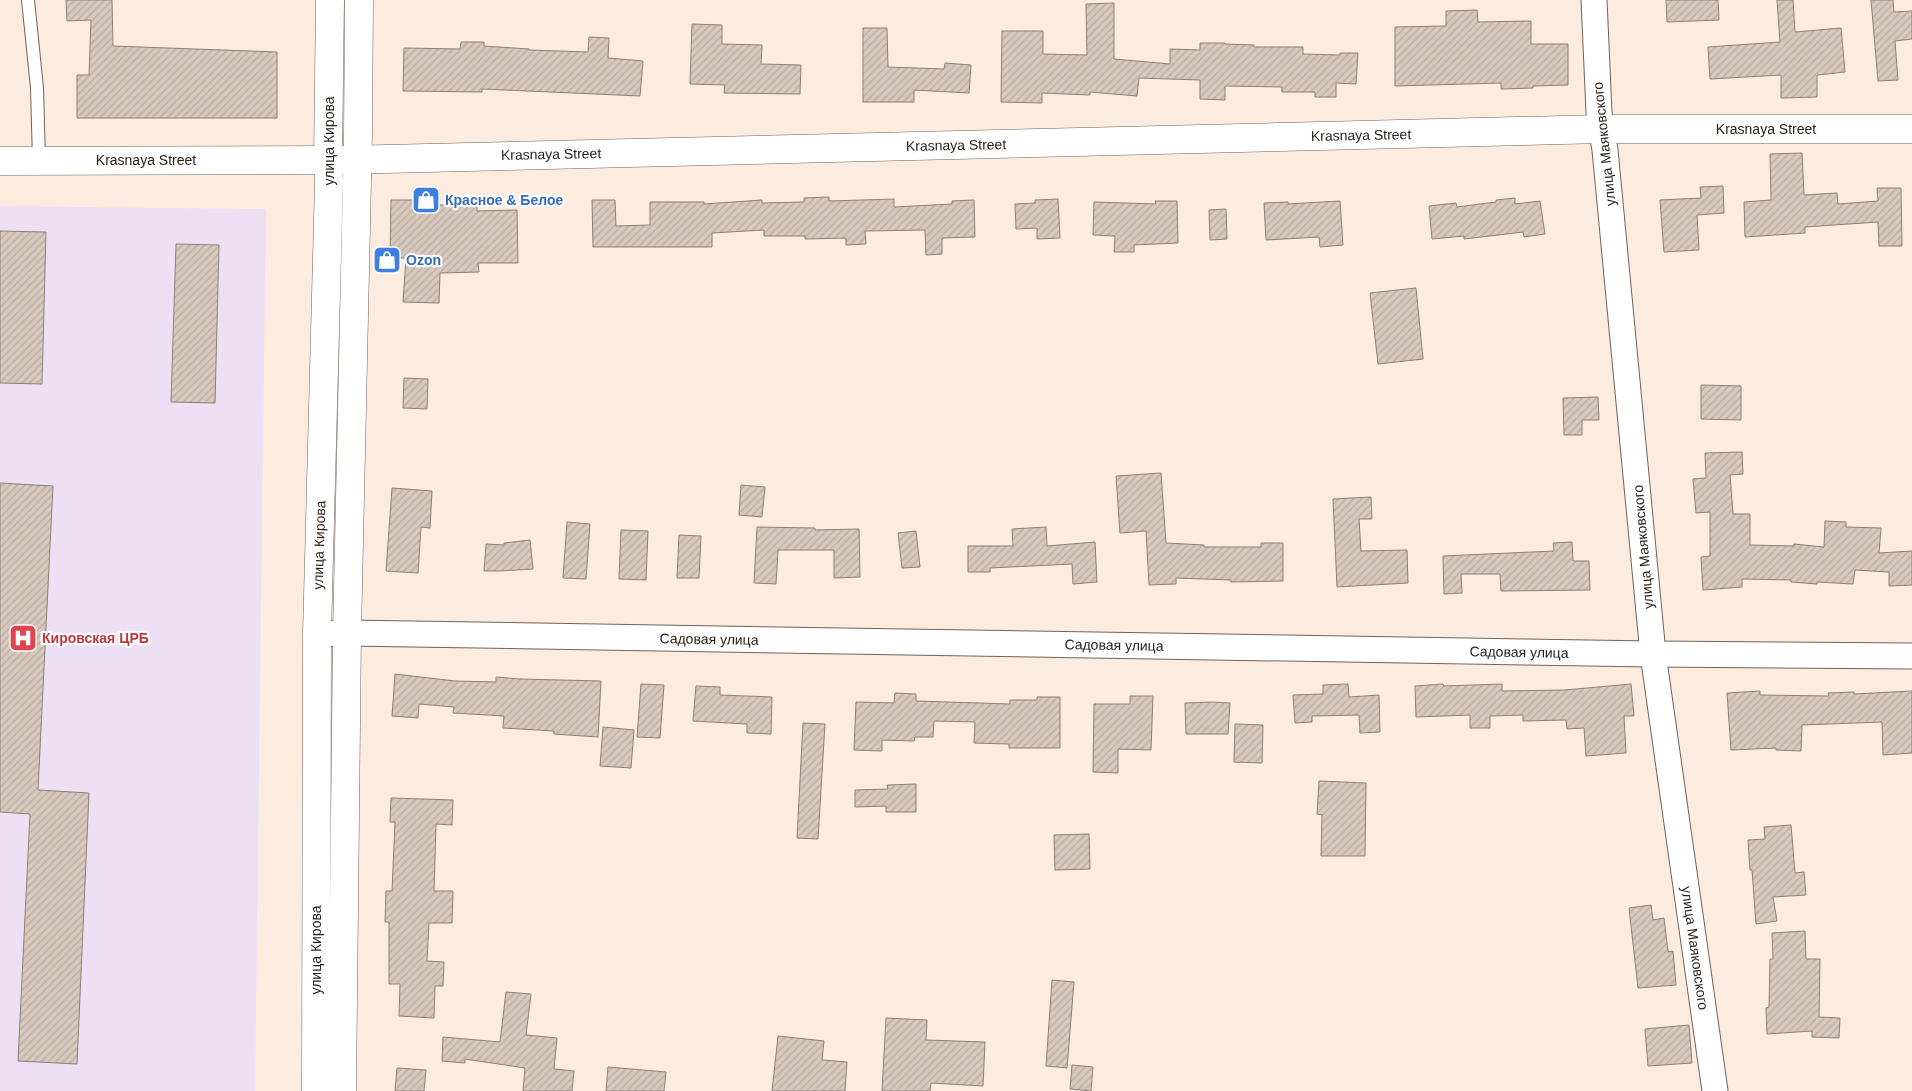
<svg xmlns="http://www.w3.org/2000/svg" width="1912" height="1091" font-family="Arial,sans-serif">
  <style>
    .medical { fill: #ede0f4 }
    .building { fill: url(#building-hatch); stroke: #8d7f74 }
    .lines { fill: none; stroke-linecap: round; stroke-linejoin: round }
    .lane-casing { stroke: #6f6258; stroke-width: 14 }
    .street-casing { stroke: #6f6258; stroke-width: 27 }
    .secondary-casing { stroke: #6f6258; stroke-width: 29 }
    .lane { stroke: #fff; stroke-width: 12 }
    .street { stroke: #fff; stroke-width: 25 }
    .secondary { stroke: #fff; stroke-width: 28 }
    .labels { text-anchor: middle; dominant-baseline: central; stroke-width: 4.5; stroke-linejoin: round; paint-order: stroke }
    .street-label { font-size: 14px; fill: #231e19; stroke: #fdfdfd }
    .shop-label { font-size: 14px; font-weight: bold; fill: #366cbe; stroke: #fdfdfd; text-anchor: start }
    .health-label { font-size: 14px; font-weight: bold; fill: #be3a42; stroke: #fdfdfd; text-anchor: start }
  </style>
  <defs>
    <pattern id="building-hatch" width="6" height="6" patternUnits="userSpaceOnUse" patternTransform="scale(1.25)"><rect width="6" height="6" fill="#d8c9bd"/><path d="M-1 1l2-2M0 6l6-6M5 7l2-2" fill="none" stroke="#b9aca2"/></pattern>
  </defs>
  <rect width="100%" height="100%" fill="#fcece0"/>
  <polygon class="medical" points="0,206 266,209 255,1091 0,1091"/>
  <g class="building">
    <polygon points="66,0 112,0 113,46 277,52 277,118 77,118 77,75 89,75 91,20 67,21"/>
    <polygon points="1666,0 1718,0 1719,20 1667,22"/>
    <polygon points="1777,0 1793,0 1795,32 1841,28 1845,72 1817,75 1817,97 1781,98 1781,75 1710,79 1708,47 1780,42"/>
    <polygon points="1871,0 1893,0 1894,12 1912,11 1912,39 1895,41 1898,80 1878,81"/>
    <polygon points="1114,3 1114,59 1170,64 1170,49 1200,50 1200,43 1225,43 1225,44 1254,45 1254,47 1303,47 1303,54 1340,55 1340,53 1358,53 1356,84 1336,83 1336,97 1315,97 1315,92 1282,92 1282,87 1225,86 1225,100 1200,99 1200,80 1139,78 1137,96 1090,92 1090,95 1042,93 1042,103 1001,102 1002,31 1043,31 1043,54 1087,55 1086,4"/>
    <polygon points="1477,10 1478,22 1531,21 1531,44 1568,44 1568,85 1533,86 1533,88 1501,89 1501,83 1395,86 1395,27 1446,26 1446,11"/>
    <polygon points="692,24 722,25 722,44 762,45 761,64 801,65 800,94 724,93 725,85 690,84"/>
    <polygon points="863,28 887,28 888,67 944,69 945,63 971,65 969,93 914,90 914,102 863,102"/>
    <polygon points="589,37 609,38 608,58 643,61 640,96 482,89 482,92 403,91 404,48 460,49 461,42 484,42 484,46 529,49 529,50 588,52"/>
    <polygon points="1802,153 1804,195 1837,193 1838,204 1878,201 1877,188 1901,188 1902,246 1879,246 1878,222 1805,227 1805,233 1745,237 1744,202 1771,200 1770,154"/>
    <polygon points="1723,186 1724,213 1697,215 1699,250 1664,252 1660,200 1701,198 1700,187"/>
    <polygon points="829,197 829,201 894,199 894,207 952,204 952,201 974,200 975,237 942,238 942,254 926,255 925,230 865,231 866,244 846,245 846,238 805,239 805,236 764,236 764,230 712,233 712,247 593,247 592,200 615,200 616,226 650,225 650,202 704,202 704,204 762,200 762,203 804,202 804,198"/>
    <polygon points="1515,198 1515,204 1540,201 1545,234 1524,237 1523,232 1464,239 1464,236 1432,239 1429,206 1456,203 1457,207 1496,202 1496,200"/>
    <polygon points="1058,199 1060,238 1037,239 1037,228 1016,229 1015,204 1035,203 1035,200"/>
    <polygon points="391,200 438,200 438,205 477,205 477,211 517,210 518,263 478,263 479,272 440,273 439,303 403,302 406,258 390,258"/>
    <polygon points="1155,201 1177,201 1178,243 1134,245 1134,252 1114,252 1115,236 1093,235 1094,202 1156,204"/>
    <polygon points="1340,201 1343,245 1320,247 1319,237 1266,240 1264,203 1288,202 1288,204"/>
    <polygon points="1226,209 1227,239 1210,240 1209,210"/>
    <polygon points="0,231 46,232 42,384 0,383"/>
    <polygon points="176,244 219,245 215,403 171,402"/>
    <polygon points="1416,288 1423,359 1378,364 1370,293"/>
    <polygon points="404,378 428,379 427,409 403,408"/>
    <polygon points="1701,385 1741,386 1741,420 1701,419"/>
    <polygon points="1598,397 1599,420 1582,420 1582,435 1564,435 1563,398"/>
    <polygon points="1742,452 1743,474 1730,475 1733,514 1750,514 1750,545 1794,546 1794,544 1824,547 1825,521 1846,522 1846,527 1881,528 1879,553 1912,551 1912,585 1889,586 1889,572 1855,570 1853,584 1817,582 1817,584 1791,582 1791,580 1742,579 1742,587 1703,590 1701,557 1710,556 1710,512 1696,513 1693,479 1706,478 1705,453"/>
    <polygon points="1161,473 1166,543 1204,545 1204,547 1261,547 1261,543 1283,543 1283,581 1231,582 1231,580 1176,578 1176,584 1149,585 1146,531 1120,533 1116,476"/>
    <polygon points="0,483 53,486 38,790 89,793 77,1064 18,1061 30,814 0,812"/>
    <polygon points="741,485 765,487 762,517 739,515"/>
    <polygon points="392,488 432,491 430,528 421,527 418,573 386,571"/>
    <polygon points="1371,497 1372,519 1359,519 1361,551 1407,550 1408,583 1337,587 1333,499"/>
    <polygon points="567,522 590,524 586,579 563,578"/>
    <polygon points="757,527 815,528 815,530 859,529 860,577 834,578 834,550 778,550 776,584 754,583"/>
    <polygon points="1046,527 1047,546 1095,542 1097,582 1073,584 1072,564 990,568 990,572 968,572 968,546 1013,546 1012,529"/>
    <polygon points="621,530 648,531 646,580 619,579"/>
    <polygon points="916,531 920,567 902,568 898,533"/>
    <polygon points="679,535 701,536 699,578 677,578"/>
    <polygon points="530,540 533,569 500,571 484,571 486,544 504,545 504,543"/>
    <polygon points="1572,542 1573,561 1589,561 1590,590 1501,591 1500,574 1461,574 1462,593 1444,594 1443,556 1554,551 1553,543"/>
    <polygon points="395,674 455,681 496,682 496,677 520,679 601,681 598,737 554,734 554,731 503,728 504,716 453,713 454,707 419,704 418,718 392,716"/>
    <polygon points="641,684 664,685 660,738 637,737"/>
    <polygon points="1348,684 1349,697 1379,695 1380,732 1360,733 1359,715 1312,716 1312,722 1295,723 1293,695 1323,694 1323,685"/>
    <polygon points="1443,684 1444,686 1502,684 1502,691 1565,690 1631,684 1634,716 1624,716 1626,753 1586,756 1584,728 1567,729 1566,720 1523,721 1523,715 1490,716 1490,728 1470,728 1470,715 1416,717 1415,686"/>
    <polygon points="696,686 720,687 720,695 772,697 771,734 747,733 747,724 693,721"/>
    <polygon points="1760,691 1760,695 1829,696 1828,693 1854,692 1854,694 1912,691 1912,753 1883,755 1882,722 1802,725 1801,751 1776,750 1776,748 1731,750 1727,693"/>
    <polygon points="895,693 916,694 916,701 1010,704 1010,700 1037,700 1037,697 1060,697 1060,748 1009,748 1009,744 974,743 975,722 934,721 933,737 915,737 914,741 882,740 882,751 854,750 856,702 894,703"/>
    <polygon points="1130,696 1153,696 1151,750 1118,749 1118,773 1093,772 1094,704 1130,704"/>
    <polygon points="1212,702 1230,703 1228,734 1186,734 1185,703"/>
    <polygon points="803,723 825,724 818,839 797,838"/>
    <polygon points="1235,724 1263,725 1262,763 1234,762"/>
    <polygon points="603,727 634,730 631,768 600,766"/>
    <polygon points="1319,781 1366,783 1365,856 1321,856 1322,815 1317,814"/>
    <polygon points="916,784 916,812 886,812 886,806 855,807 855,790 888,789 887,785"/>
    <polygon points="391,798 453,800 452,825 436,824 434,891 453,891 452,923 429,923 427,961 444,962 443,986 435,986 434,1018 399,1016 400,984 389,984 389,922 385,922 386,891 392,891 395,822 390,822"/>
    <polygon points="1791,825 1795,873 1804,872 1806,895 1773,897 1777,921 1756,924 1752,870 1750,870 1748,840 1765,839 1764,827"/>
    <polygon points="1089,834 1090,869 1055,870 1054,835"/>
    <polygon points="1651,905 1653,920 1664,918 1668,952 1673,951 1676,985 1638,988 1629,908"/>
    <polygon points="1805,931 1806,959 1820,959 1819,1017 1840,1018 1839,1038 1812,1037 1812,1031 1767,1034 1766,1008 1769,1007 1770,959 1773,959 1772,933"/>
    <polygon points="1052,980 1074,982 1067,1068 1046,1066"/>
    <polygon points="506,992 531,994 526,1035 557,1038 554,1069 574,1071 572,1091 523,1091 525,1068 465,1059 465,1063 442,1061 443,1037 500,1042"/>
    <polygon points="886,1018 927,1020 926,1040 985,1042 983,1086 931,1083 930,1091 882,1091"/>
    <polygon points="1689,1025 1692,1063 1648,1066 1645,1029"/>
    <polygon points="778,1036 824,1041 822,1060 847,1062 845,1091 772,1091"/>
    <polygon points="1072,1065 1093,1067 1091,1091 1070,1089"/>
    <polygon points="608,1067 666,1072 664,1091 606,1091"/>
    <polygon points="397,1068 426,1070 424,1091 395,1091"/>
  </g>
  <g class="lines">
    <defs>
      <polyline id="lane" points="28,0 37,88 39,161"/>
      <g id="street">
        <polyline points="1594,0 1599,112 1605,150 1653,654 1715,1091"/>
        <polyline points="317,634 347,633 1653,654 1912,656"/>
      </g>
      <g id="secondary">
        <polyline points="0,161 344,160 1602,129 1912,129"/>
        <polyline points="316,1091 317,634 329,182 328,160 330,0"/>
        <polyline points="342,1091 347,633 358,135 359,0"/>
      </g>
    </defs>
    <use href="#lane" class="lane-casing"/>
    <use href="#street" class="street-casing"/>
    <use href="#secondary" class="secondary-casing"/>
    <use href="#lane" class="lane"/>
    <use href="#street" class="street"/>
    <use href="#secondary" class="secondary"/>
  </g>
  <defs>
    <symbol id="shop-square" viewBox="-11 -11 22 22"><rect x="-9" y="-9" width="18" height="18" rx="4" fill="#3f7fe0" stroke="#fdfdfd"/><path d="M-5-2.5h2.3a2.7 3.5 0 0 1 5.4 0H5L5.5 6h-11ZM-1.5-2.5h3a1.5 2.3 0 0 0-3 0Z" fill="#fff"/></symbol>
    <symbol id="hospital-square" viewBox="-11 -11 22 22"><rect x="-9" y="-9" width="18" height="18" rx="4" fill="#e0444e" stroke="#fdfdfd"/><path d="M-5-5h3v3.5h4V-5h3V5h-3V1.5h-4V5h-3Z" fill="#fff"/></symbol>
  </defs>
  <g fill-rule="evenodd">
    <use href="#shop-square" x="410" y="184" width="32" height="32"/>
    <use href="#shop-square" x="371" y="244" width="32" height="32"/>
    <use href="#hospital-square" x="7" y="622" width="32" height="32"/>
  </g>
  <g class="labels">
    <g class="street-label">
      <text x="1766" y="129">Krasnaya Street</text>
      <text transform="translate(1361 135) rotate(-1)">Krasnaya Street</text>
      <text transform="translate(329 141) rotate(-90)">улица Кирова</text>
      <text transform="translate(1604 144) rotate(-96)">улица Маяковского</text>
      <text transform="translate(956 145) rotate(-1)">Krasnaya Street</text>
      <text transform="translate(551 154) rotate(-1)">Krasnaya Street</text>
      <text x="146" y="160">Krasnaya Street</text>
      <text transform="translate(319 545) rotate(-88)">улица Кирова</text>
      <text transform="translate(1643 547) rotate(-95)">улица Маяковского</text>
      <text transform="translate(709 639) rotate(1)">Садовая улица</text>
      <text transform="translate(1114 645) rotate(1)">Садовая улица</text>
      <text transform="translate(1519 652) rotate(1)">Садовая улица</text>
      <text transform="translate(1695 948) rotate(82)">улица Маяковского</text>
      <text transform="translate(316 950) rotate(-90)">улица Кирова</text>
    </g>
    <g class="shop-label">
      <text x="445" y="200">Красное &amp; Белое</text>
      <text x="406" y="260">Ozon</text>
    </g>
    <g class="health-label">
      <text x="42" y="638">Кировская ЦРБ</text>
    </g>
  </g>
</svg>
